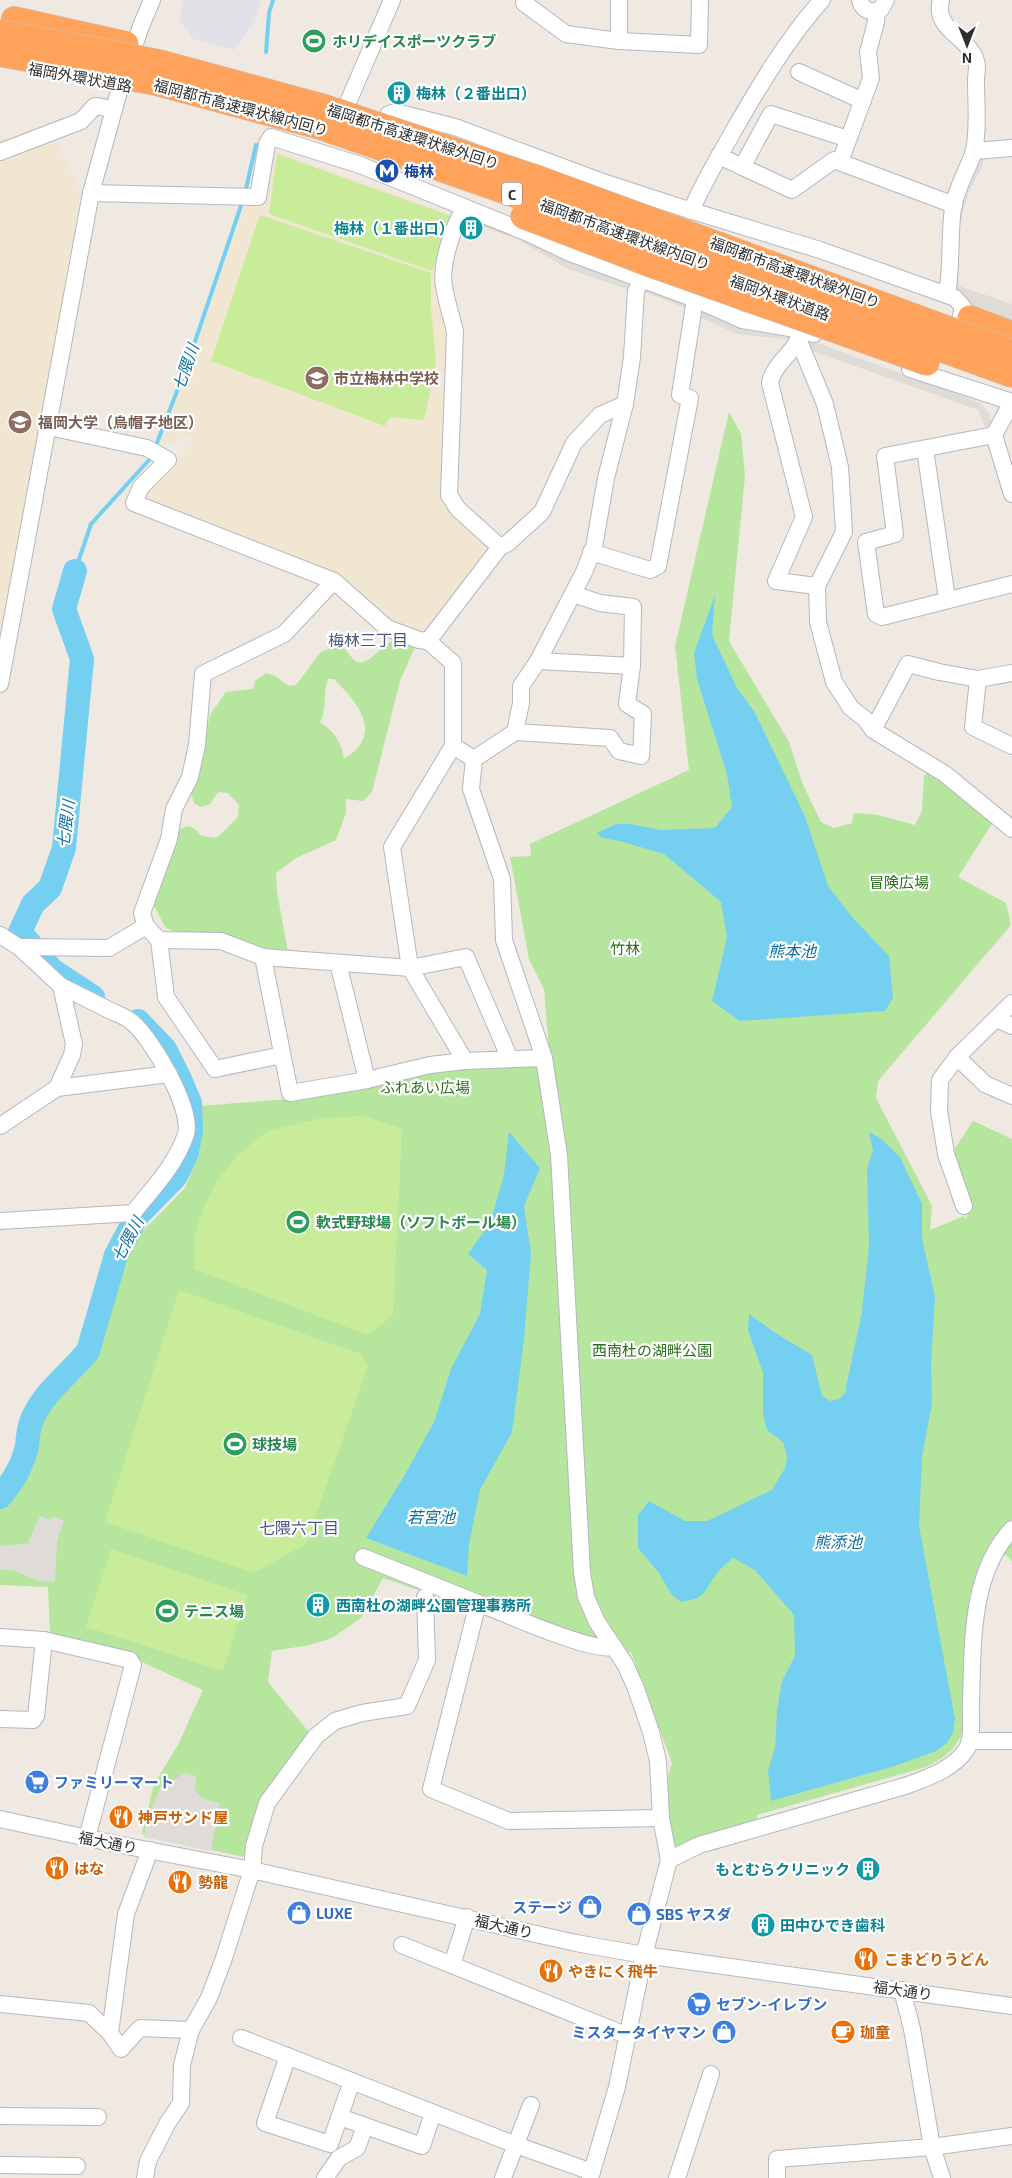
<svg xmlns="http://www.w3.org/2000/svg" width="1012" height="2178" font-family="'Exo 2','Noto Sans JP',sans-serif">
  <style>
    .industrial { fill: #e3e1e8 }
    .education { fill: #f0e6d1 }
    .green { fill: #b6e59e; fill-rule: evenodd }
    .pitch { fill: #c9ec9a }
    .plaza { fill: #dfdcd8 }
    .water { fill: #75cff0 }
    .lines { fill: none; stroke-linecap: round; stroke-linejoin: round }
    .stream { stroke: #75cff0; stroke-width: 4 }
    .river { stroke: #75cff0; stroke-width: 24 }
    .minor-casing { stroke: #b4b7c1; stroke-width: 18 }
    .highway-casing { stroke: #c9c9c9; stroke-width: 26 }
    .minor { stroke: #fff; stroke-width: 16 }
    .highway { stroke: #ffa35c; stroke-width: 25 }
    .highway-bridge-casing { stroke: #c9c9c9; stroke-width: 26; stroke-linecap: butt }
    .highway-bridge { stroke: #ffa35c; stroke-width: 25 }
    .labels { text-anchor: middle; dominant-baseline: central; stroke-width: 4.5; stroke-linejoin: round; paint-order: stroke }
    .shield { fill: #fff; stroke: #6d6d6d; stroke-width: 1 }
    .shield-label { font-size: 14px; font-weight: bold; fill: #2e2e2e }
    .leisure-label { font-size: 15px; font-weight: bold; fill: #27864d; stroke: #fff; text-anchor: start }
    .street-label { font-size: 15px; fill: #2e2e2e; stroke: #fff }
    .culture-label { font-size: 15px; font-weight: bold; fill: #0d838f; stroke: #fff; text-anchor: start }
    .transit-label { font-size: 15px; font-weight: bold; fill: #164399; stroke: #fff; text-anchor: start }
    .education-label { font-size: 15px; font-weight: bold; fill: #785e54; stroke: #fff; text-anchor: start }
    .park-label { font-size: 15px; fill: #2c6e1b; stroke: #fff }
    .shop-label { font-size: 15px; font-weight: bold; fill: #366cbe; stroke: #fff; text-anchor: start }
    .food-label { font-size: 15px; font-weight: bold; fill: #c56008; stroke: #fff; text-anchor: start }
    .water-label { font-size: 16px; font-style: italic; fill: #0d6fa3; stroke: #fff }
    .neighbourhood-label { font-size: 16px; fill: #4d5680; stroke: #fff }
  </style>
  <rect width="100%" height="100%" fill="#efe9e1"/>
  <polygon class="industrial" points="184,0 261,0 255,22 234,50 193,39 179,20"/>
  <g class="education">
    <polygon points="0,138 54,140 81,191 0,652"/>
    <polygon points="274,150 454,216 438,274 449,341 443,498 492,544 491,552 430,634 391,626 334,575 143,501 146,492 193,442 186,434 173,444 162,443 246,204 265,204 271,152"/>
  </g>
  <g class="green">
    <path d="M729 412 741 434 745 476 729 641 789 742 803 785 821 822 834 828 852 823 854 813 878 815 915 825 922 811 924 776 931 769 993 822 958 877 1006 903 1011 925 878 1081 876 1098 932 1206 930 1230 964 1216 966 1220 968 1213 952 1153 973 1121 1012 1139V1562L1007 1555 982 1561 969 1612 963 1732C954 1752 945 1757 926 1767L757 1815V1821L745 1827 720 1849 705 1852 673 1845C669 1821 663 1785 672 1763L631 1652 594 1650 383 1578 361 1618 332 1638 310 1645 272 1651 268 1682 312 1736 269 1789 243 1857 142 1834 154 1784 178 1745 203 1690 142 1662 137 1657 50 1634 48 1587 0 1585V1504L19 1480 34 1421 55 1392 86 1365 115 1282 141 1233 185 1188 200 1152V1106L288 1099 461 1065 550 1063 544 989 529 959 510 857 531 856 530 844 689 770 675 646Z"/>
    <path d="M399 638 412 641 415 647 400 681 372 792 363 801 346 799V813L336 840 296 858 276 873 277 892 288 952 253 945 239 938 210 932 190 940 165 927 154 906 155 889 178 831C187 824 193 825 200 835L214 838 219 836 238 817 239 805 228 793 218 792 210 804 200 807 194 803 189 787 202 751 210 715 226 692 253 689 255 681 266 673 275 676 289 686 296 685 320 653 337 644C351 647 352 674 372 657 381 650 387 641 399 638ZM328 679H334C359 704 384 734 344 759 342 742 334 732 320 722 328 708 322 693 328 679Z"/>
  </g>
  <g class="pitch">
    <polygon points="277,154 451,216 432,271 269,214"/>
    <polygon points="260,215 431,273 431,309 436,363 424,420 390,417 385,426 211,361"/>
    <polygon points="363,1116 402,1129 393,1315 368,1335 194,1269 195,1234 203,1209 217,1181 237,1156 267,1131 322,1118"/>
    <polygon points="179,1290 361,1354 368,1366 306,1544 254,1573 105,1522"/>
    <polygon points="111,1549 247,1595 223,1671 86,1627"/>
  </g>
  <g class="plaza">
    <polygon points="984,157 982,168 970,189 956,235 959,286 1012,304 1012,341 976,328 969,311 956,287 953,242 957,219 981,158"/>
    <polygon points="469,216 546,246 571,263 633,283 633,291 568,269 519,240 463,220"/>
    <polygon points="649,287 685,301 688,309 644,292"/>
    <polygon points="704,311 791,336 791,340 738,334 696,316"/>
    <polygon points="806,342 815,342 979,402 989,413 991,421 990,428 984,434 985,427 978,410 807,349"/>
    <polygon points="40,1516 51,1520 53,1516 64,1521 57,1542 55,1582 39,1581 13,1570 0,1570 0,1546 28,1543"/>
    <polygon points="185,1773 196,1776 195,1790 204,1799 220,1803 211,1851 144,1837 148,1816 161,1787"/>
  </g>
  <g class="water">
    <polygon points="715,595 712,635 737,688 754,711 804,814 828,886 852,917 889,956 893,998 885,1011 740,1021 712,1001 727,938 721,902 664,854 620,841 602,838 597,833 616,824 630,824 661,830 715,828 732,807 727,774 697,679 694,653"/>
    <polygon points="509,1132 540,1168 524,1206 531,1254 524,1339 512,1432 480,1490 469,1544 467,1576 366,1538 403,1478 434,1422 451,1369 480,1314 487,1270 468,1254 490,1223 504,1175"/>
    <path d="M869 1132 880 1138 900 1157 922 1204V1238L935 1297 931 1363 932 1403 922 1457 919 1526 955 1719 953 1732 947 1743 936 1751 895 1766 771 1801 768 1770 775 1748 777 1711 782 1681 795 1656 794 1615 755 1570 733 1558C728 1562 722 1567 718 1572 703 1590 709 1598 681 1602L671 1594 659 1573 638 1548V1515L649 1501 685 1521H707L772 1490 785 1468 787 1457 783 1442 767 1430 763 1415V1373L748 1330 749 1314 777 1334 812 1355 822 1396 830 1401 839 1399 846 1392V1387L862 1312 869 1245 867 1168 873 1151Z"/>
  </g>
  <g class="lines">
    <g class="stream">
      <polyline points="266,52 269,13 273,0"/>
      <polyline points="245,193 256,145"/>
      <polyline points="155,448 186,368 243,200"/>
      <polyline points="75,571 91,524 149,460 152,454"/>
    </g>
    <g class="river">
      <polyline points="75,571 64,609 82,659 64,848 50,888 33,904 20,932 52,970 93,997"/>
      <path d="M0 1497C13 1481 22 1467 27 1446 28 1438 28 1428 32 1420 43 1392 70 1374 88 1351L116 1255 137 1216 176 1176 187 1153 191 1130 190 1103 179 1077 165 1049 138 1021"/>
    </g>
    <defs>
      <g id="minor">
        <polyline points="526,0 524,3 566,34 619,41 699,45 700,0"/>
        <polyline points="619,0 619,41"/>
        <path d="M860 0C862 10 871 14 881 9L886 0"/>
        <path d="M941 0C932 32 974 37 977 66 977 71 976 76 976 81 976 101 979 135 973 154 967 171 956 189 953 208 949 237 952 266 947 295L955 298 963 307 958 328"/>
        <polyline points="799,72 863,101"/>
        <polyline points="346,107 392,0"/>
        <polyline points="389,121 389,114 396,112 455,127 600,181 689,210 820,250 947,295"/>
        <polyline points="974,151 1012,148"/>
        <polyline points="0,152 81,121 95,106 113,109"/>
        <polyline points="719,156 792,190 834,160 954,205"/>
        <polyline points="840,162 871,78 868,52 876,22 877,11"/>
        <polyline points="742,167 771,114 848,139"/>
        <polyline points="91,193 258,197 267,144 271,137 360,165 528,233 570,253 695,299 742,320 801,330 814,334"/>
        <path d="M465 208C453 226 440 265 444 286 446 301 452 317 455 332L449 495 458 509 500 547 428 641 453 663V746L474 759"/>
        <path d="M691 211C703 183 719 157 734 130 760 85 787 39 822 0"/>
        <path d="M800 333C796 353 774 362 770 383L804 517 776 581 817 586"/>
        <polyline points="799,341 825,404 840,467 844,532 817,586 818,622 834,682 851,708 865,719 873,730 945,774 1012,829"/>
        <polyline points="910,369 1012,402"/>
        <polyline points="1012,402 994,435 1012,494"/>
        <polyline points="49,427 147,448 168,460 141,487 134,503 334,581 387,628 419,640 428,641"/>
        <polyline points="994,435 885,456 895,534 866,542 876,614 882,617 1012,584"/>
        <polyline points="925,449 947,599"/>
        <polyline points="500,547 508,543 542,512 574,443 600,415 625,404"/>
        <polyline points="591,552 650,570 658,566 690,398 680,395 695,299"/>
        <polyline points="538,661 632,666"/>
        <polyline points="978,679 973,727 1012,746"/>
        <polyline points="0,684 91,193 121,84 141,26 152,0"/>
        <polyline points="873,730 908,664 939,672 978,679 1012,673"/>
        <polyline points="515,732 610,738 619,751 641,756 643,714 627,704 632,666 633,607 600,603 573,594"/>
        <polyline points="453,746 392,847 410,968 465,1061"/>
        <polyline points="146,926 142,913 169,839 174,809 190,777 197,745 203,674 284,634 334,581"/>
        <polyline points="0,935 19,947 61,986 74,1044 72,1055 57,1088"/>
        <polyline points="159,940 166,997 215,1069 282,1055"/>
        <polyline points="19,947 109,948 146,926 159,940 221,941 263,957 410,968 466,957 510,1059"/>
        <polyline points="263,957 290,1093 367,1080 430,1065 465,1061 544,1058"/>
        <polyline points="338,963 367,1080"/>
        <polyline points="997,1019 1012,1026"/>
        <polyline points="957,1057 985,1084 1012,1096"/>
        <polyline points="0,1126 57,1088 169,1074"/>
        <polyline points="964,1206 946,1154 939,1111 940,1080 957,1057 1012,1003"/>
        <path d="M0 1221 133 1213C152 1189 176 1165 186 1134 193 1109 152 1039 133 1023 127 1017 117 1014 109 1010 93 1002 77 994 61 986"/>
        <polyline points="363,1557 478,1603"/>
        <polyline points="0,1637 44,1640 130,1660 133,1665 87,1838"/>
        <path d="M614 1647C592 1653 504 1613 478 1603L431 1789 509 1821 661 1818"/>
        <polyline points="0,1719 33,1720 36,1716 44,1640"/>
        <polyline points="970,1741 1012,1741"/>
        <polyline points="0,1819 111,1843 252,1870 576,1943 644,1955 1012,2006"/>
        <path d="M669 1860 699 1845 905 1786C927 1778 952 1770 966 1750 974 1737 970 1717 971 1702 973 1643 970 1574 1012 1529"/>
        <polyline points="402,1945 628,2036"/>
        <polyline points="452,1965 467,1917"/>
        <polyline points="902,1990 912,2029 932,2147 942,2178"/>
        <polyline points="0,2004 89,2013 110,2033 121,2049 140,2028 191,2030"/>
        <polyline points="110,2033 126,1914 150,1850"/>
        <polyline points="241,2038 516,2145 592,2172"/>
        <polyline points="288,2056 265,2123 330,2144 352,2081"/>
        <polyline points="0,2116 98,2117"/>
        <polyline points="340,2117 422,2146 433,2113"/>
        <polyline points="0,2165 77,2166"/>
        <polyline points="145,2178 148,2161 167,2124 181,2103 182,2065 191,2030 209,1998 224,1958 252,1870 254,1846 267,1803 316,1736 335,1721 362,1713 407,1706 427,1660 425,1597"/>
        <polyline points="325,2178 339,2158 357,2148 365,2126"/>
        <polyline points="503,2178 531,2105"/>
        <polyline points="590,2178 617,2087 644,1955 669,1860 661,1818 658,1761 651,1732 635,1686 625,1664 597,1622 586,1597 582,1572 559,1155 544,1058 504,940 502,879 471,789 474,759 515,732 521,703 521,686 538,661 584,572 594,547 606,478 625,404 632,357 636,291 641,281"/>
        <polyline points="677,2178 711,2074"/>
        <polyline points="777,2178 777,2159 932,2147 1012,2136"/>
      </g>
      <g id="highway">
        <polyline points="14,19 126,44"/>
        <polyline points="970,318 1012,334"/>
      </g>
    </defs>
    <use href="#minor" class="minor-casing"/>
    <use href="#highway" class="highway-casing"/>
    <use href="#minor" class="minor"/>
    <use href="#highway" class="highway"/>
    <defs>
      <g id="highway-bridge">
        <polyline points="0,32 159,62 325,107 535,177 1012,352"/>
        <polyline points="0,54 156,83 320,127 524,198 1012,375"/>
        <polyline points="523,216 649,264 927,363"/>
      </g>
    </defs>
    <use href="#highway-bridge" class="highway-bridge-casing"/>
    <use href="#highway-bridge" class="highway-bridge"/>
  </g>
  <defs>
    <symbol id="stadium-disc" viewBox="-11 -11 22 22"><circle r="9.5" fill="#2e9e5b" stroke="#fff"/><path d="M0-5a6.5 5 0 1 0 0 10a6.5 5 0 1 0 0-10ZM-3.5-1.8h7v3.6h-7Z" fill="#fff"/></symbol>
    <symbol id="building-disc" viewBox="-11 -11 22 22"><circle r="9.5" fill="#0f9aa8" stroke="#fff"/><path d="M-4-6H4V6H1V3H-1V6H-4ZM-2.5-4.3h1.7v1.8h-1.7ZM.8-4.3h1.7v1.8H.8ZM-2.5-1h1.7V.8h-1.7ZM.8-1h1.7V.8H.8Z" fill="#fff"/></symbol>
    <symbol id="metro-disc" viewBox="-11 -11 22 22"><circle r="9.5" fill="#1a4fb4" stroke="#fff"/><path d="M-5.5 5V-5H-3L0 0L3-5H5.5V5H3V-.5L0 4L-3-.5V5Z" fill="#fff"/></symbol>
    <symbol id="school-disc" viewBox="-11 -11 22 22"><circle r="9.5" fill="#8d6e63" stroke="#fff"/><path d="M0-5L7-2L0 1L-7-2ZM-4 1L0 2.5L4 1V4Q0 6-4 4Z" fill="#fff"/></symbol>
    <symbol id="university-disc" viewBox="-11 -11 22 22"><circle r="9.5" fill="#8d6e63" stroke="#fff"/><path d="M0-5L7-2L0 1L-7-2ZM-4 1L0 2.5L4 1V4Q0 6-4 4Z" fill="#fff"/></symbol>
    <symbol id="supermarket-disc" viewBox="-11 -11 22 22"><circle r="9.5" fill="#3f7fe0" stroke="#fff"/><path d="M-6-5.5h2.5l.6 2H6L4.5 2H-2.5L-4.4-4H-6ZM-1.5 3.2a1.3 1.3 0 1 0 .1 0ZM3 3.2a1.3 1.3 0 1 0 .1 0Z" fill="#fff"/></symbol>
    <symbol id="restaurant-disc" viewBox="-11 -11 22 22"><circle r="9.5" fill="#e8710a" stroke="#fff"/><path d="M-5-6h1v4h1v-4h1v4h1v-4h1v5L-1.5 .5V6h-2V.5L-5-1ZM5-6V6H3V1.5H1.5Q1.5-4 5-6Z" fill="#fff"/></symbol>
    <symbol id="shop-disc" viewBox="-11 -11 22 22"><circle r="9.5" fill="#3f7fe0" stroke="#fff"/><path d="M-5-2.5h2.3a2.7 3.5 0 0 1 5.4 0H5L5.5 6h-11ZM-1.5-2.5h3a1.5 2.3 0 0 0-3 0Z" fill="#fff"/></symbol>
    <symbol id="cafe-disc" viewBox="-11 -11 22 22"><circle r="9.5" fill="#e8710a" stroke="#fff"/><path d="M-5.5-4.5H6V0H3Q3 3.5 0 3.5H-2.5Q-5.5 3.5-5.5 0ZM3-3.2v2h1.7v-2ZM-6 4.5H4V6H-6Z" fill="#fff"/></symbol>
  </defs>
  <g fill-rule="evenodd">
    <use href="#stadium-disc" x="300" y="27" width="28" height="28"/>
    <use href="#building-disc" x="385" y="79" width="28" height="28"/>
    <use href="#metro-disc" x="373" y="157" width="28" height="28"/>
    <use href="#building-disc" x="457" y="214" width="28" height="28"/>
    <use href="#school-disc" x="303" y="364" width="28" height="28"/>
    <use href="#university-disc" x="6" y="408" width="28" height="28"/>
    <use href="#stadium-disc" x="284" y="1208" width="28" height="28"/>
    <use href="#stadium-disc" x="221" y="1430" width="28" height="28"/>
    <use href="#building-disc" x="304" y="1591" width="28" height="28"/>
    <use href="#stadium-disc" x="153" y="1597" width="28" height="28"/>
    <use href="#supermarket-disc" x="23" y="1768" width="28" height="28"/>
    <use href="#restaurant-disc" x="107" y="1803" width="28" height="28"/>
    <use href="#restaurant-disc" x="43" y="1854" width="28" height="28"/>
    <use href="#building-disc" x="854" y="1855" width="28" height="28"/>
    <use href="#restaurant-disc" x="166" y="1868" width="28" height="28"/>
    <use href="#shop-disc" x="576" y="1893" width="28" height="28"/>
    <use href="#shop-disc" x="285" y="1899" width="28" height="28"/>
    <use href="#shop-disc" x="625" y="1900" width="28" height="28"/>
    <use href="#building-disc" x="749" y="1911" width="28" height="28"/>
    <use href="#restaurant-disc" x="852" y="1945" width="28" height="28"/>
    <use href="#restaurant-disc" x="537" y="1957" width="28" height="28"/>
    <use href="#supermarket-disc" x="685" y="1990" width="28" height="28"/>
    <use href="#shop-disc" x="710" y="2018" width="28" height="28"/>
    <use href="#cafe-disc" x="829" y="2018" width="28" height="28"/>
  </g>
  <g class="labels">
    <rect class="shield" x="502" y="182.5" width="20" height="23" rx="4"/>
    <g class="shield-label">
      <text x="512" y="194">C</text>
    </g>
    <g class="leisure-label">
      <text x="332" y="41">ホリデイスポーツクラブ</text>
      <text x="316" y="1222">軟式野球場（ソフトボール場）</text>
      <text x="252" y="1444">球技場</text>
      <text x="184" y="1611">テニス場</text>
    </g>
    <g class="street-label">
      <text transform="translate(80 77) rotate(10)">福岡外環状道路</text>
      <text transform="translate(241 107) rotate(15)">福岡都市高速環状線内回り</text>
      <text transform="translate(413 136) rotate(18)">福岡都市高速環状線外回り</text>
      <text transform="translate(625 234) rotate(20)">福岡都市高速環状線内回り</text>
      <text transform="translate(795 272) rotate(20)">福岡都市高速環状線外回り</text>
      <text transform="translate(780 297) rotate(20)">福岡外環状道路</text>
      <text transform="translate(108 1842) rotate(11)">福大通り</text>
      <text transform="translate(504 1926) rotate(13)">福大通り</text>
      <text transform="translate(903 1990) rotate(8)">福大通り</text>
    </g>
    <g class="culture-label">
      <text x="416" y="93">梅林（２番出口）</text>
      <text x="454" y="228" text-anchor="end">梅林（１番出口）</text>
      <text x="336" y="1605">西南杜の湖畔公園管理事務所</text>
      <text x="850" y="1869" text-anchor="end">もとむらクリニック</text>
      <text x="780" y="1925">田中ひでき歯科</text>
    </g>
    <g class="transit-label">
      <text x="404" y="171">梅林</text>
    </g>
    <g class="education-label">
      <text x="334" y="378">市立梅林中学校</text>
      <text x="38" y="422">福岡大学（烏帽子地区）</text>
    </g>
    <g class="park-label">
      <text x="899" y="882">冒険広場</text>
      <text x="625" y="948">竹林</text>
      <text x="425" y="1087">ふれあい広場</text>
      <text x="652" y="1350">西南杜の湖畔公園</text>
    </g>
    <g class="shop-label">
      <text x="54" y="1782">ファミリーマート</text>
      <text x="572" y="1907" text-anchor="end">ステージ</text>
      <text x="316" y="1913">LUXE</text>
      <text x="656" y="1914">SBS ヤスダ</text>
      <text x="716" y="2004">セブン-イレブン</text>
      <text x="706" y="2032" text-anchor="end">ミスタータイヤマン</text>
    </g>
    <g class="food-label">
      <text x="138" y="1817">神戸サンド屋</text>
      <text x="74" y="1868">はな</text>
      <text x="198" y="1882">勢龍</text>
      <text x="884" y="1959">こまどりうどん</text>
      <text x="568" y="1971">やきにく飛牛</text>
      <text x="860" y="2032">珈童</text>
    </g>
    <g class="water-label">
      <text transform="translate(185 367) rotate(-71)">七隈川</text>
      <text transform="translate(65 824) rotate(-83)">七隈川</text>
      <text x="792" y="950">熊本池</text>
      <text transform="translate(127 1239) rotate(-62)">七隈川</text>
      <text x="431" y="1516">若宮池</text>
      <text x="838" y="1541">熊添池</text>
    </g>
    <g class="neighbourhood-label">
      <text x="368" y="639">梅林三丁目</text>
      <text x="299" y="1527">七隈六丁目</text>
    </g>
  </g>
  <g transform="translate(967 45) rotate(180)" stroke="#ffffff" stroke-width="4" paint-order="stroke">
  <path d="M0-4L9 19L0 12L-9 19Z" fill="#2e2e2e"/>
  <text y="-8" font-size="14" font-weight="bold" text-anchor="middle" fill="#2e2e2e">N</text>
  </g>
</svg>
